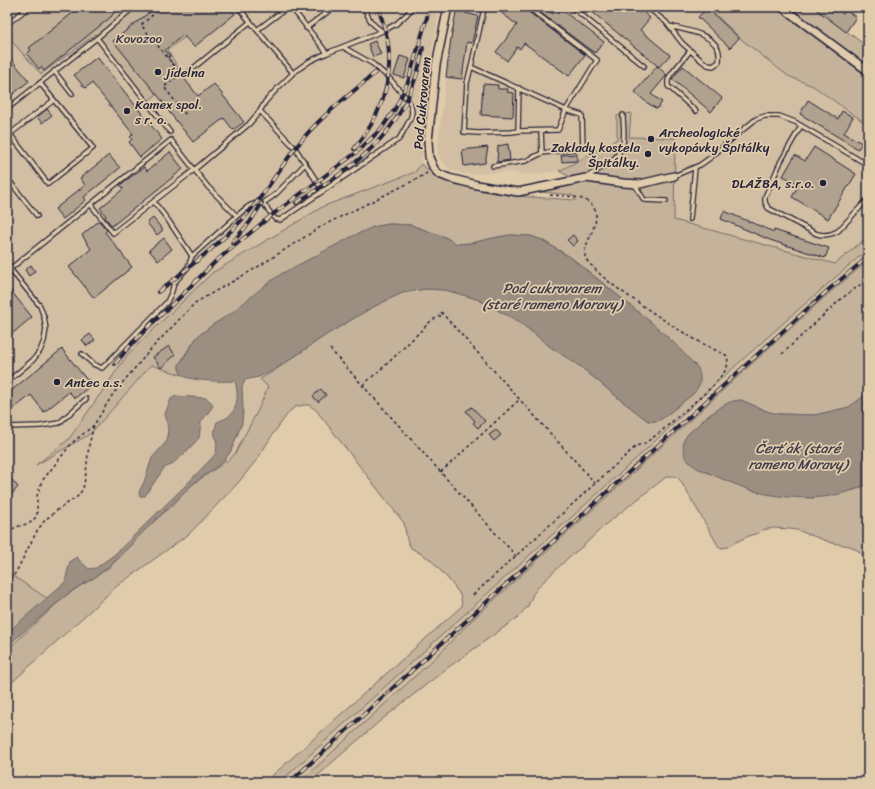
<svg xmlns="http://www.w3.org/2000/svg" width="875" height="789" font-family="Sriracha,sans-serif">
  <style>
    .built { fill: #d2bea2 }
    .green { fill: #c4b29a; stroke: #736a6a }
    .water { fill: #9c8f82; stroke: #6b6366 }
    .building { fill: #b1a18f; stroke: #22223b }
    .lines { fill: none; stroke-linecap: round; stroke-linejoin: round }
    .service-casing { stroke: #22223b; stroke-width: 6 }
    .minor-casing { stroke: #22223b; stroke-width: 10 }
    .path { stroke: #22223b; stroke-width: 1.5; stroke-dasharray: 3 3; stroke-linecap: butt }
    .service { stroke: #e0cbaa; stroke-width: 3.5 }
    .minor { stroke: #e0cbaa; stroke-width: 7 }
    .rail-casing { stroke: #22223b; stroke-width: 4 }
    .rail { stroke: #e0cbaa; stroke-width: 2.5; stroke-dasharray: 8; stroke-linecap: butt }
    .poi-dot { fill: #22223b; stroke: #e0cbaa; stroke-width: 1.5 }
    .labels { text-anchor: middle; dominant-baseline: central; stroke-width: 3.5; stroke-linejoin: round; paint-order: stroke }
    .park-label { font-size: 13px; fill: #3a3849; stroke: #e0cbaa }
    .poi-label { font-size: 13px; fill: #22223b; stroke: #e0cbaa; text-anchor: start }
    .street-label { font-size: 13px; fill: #22223b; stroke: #e0cbaa }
    .water-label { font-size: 14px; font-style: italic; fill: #403d4d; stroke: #e0cbaa }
  </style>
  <rect width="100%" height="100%" fill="#e0cbaa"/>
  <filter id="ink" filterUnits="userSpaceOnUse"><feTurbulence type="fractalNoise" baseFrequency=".025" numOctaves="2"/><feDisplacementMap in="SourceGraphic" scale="8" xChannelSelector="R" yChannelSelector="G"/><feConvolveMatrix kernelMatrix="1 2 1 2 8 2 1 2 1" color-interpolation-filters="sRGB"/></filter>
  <g filter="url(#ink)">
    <g class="built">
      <polygon points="7,7 440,7 430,63 421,164 415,172 324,206 128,354 69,439 39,462 90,434 151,365 205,381 234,382 259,379 268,387 252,423 231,457 195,482 112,565 97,576 80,586 7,648 7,646 48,599 7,572"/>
      <polygon points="456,7 708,7 742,40 788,76 791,78 813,86 868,125 868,238 860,243 835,264 674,220 675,138 629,137 631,113 617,116 617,138 576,162 557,171 525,175 510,172 465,174 451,170 446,166 440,159 438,154 438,144 451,39"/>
      <polygon points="868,249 868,261 828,294 469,623 438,655 300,782 280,782 650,446 713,386 798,310"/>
    </g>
    <g class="green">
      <polygon points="7,7 227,7 167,50 183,75 148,101 96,34 41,74 7,36"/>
      <polygon points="708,7 774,7 868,77 868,121 867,123 868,125 813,86 788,76 742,40"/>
      <polygon points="786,7 813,7 868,47 868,67"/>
      <polygon points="631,113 629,137 675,138 674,220 835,264 860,243 868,238 868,249 798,310 713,386 650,446 280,782 265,782 462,606 461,598 459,593 450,581 430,559 411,548 407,540 404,523 316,410 309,405 304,405 295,407 289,412 273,434 258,458 238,483 189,534 117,586 7,687 7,650 64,597 80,586 97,576 111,566 145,529 173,505 193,484 231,458 236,452 243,438 248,429 258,410 268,387 260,379 274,371 326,335 371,308 402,293 425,289 446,290 477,299 518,321 552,348 581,367 622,401 648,421 663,418 694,393 652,323 572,258 542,240 531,236 510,235 498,237 471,243 457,244 445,237 411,225 389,224 373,227 214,324 198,336 187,351 179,365 179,369 182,375 151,365 93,431 90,434 36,465 69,439 128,354 212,273 324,206 415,172 421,164 440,179 466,187 488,192 516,196 576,200 572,195 530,191 581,183 559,171 576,162 617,139 617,116"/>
      <path d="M868 261V393L850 407 815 415 779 414 769 412 741 400 734 401 724 405 708 416 688 434 684 440 697 468 750 490 771 494 796 497 813 498 855 490 868 484V564L864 556 857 550 850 546 832 543 797 530 789 529 774 528 762 530 759 533 751 535 736 542 727 547 723 548 719 547 680 480C676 476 672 475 666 477L606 524 582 547 570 556 540 585 533 594 528 606 517 618 446 669 380 721 335 760 311 782H300L438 655 469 623 828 294Z"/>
      <polygon points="7,572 48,599 7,646"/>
    </g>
    <g class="water">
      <path d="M389 224 411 225 445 237 457 244 471 243 498 237 510 235 531 236 542 240 571 258 652 323 670 339 698 368 700 376V384L694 393 663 418C658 421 654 422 648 421L622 401 581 367 552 348 518 321 477 299 445 290 425 289 402 293 371 308 326 335 274 370 259 377 245 380 242 387 243 411 242 423 231 451 224 461 193 484 139 536 119 558 97 576 70 592 7 646V633L65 582 70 561 77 557 80 561 89 569 96 568 115 554 184 487 211 459 216 453 217 444 214 432 217 422C222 420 228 418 231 414 239 406 238 391 235 381 225 382 192 381 184 376 180 373 179 369 179 365L198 336 214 324 230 314 263 287 281 274 353 236 373 227Z"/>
      <path d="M868 393V484C856 489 843 494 830 496 808 500 769 497 748 489 730 483 714 475 697 468L689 462 685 457 683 446 684 440 688 434 708 416 724 405 730 402 734 401 741 400 769 412 779 414 815 415 849 407Z"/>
      <polygon points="176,396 206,398 211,402 213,406 201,422 199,438 185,453 171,465 164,468 145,496 140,496 139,492 144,482 152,458 167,441 168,429 166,418 165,414 171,399"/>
    </g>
    <g class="building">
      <polygon points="80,7 109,7 114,13 112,15 112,16 44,71 41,67 39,69 27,54 31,50 29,48"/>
      <polygon points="156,7 229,7 235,14 194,47 183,35 165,50 170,56 168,58 198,96 214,84 244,122 233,130 224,118 193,142 162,103 163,102 113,41"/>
      <polygon points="457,7 467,7 465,13 478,16 472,43 467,42 462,79 446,77 451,38"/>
      <polygon points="494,7 525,7 526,10 585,55 569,76 524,43 520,49 517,47 507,61 496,52 517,25"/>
      <polygon points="533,7 544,7 553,14 558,7 604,42 595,53 589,49"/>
      <polygon points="586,7 634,7 640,12 641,10 650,18 640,30 670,55 659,67"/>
      <polygon points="813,7 834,7 843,14 846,10 856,17 846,32"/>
      <polygon points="707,8 739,38 730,48 698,17"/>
      <polygon points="375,41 381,54 373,57 368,44"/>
      <polygon points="7,54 29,81 7,99"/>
      <polygon points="400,56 410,59 404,78 394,75"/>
      <polygon points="97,57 162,139 140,157 129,142 132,139 130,137 133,134 92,83 85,88 74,75"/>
      <polygon points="657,66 667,75 651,94 662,102 657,109 646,102 635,92"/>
      <polygon points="683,66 722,98 711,112 672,79"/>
      <polygon points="483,84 498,85 498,89 508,89 507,92 514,93 513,117 481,115"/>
      <polygon points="808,100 838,119 842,111 853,117 844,133 862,143 858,149 800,114"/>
      <polygon points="47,109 52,115 42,123 37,117"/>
      <polygon points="508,144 510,160 497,162 498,146"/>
      <polygon points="488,147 485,163 464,166 462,150"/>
      <polygon points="814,147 856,174 828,219 792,197 799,184 783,176 795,155 805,161"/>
      <polygon points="170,152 183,169 112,226 105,217 106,216 100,208 123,189 120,185 144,167 147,171"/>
      <polygon points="577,154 577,161 562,162 561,155"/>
      <polygon points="109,155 120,168 84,197 86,200 63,219 55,209 85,185 80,178"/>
      <polygon points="724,211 774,232 774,230 829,248 825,258 770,240 721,219"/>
      <polygon points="153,218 163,230 157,235 147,223"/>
      <polygon points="99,221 107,230 105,232 132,267 94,298 69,267 91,249 82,235"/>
      <polygon points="573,235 578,241 573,246 567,240"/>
      <polygon points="164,238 172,249 158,261 149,250"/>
      <polygon points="31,265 35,271 29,276 25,270"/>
      <polygon points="7,286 32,317 7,338"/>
      <polygon points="90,334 95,340 87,346 82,340"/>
      <polygon points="169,346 175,355 161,368 153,357"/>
      <polygon points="62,349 87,380 88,379 93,384 75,398 69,392 44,412 31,395 7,414 7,394"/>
      <polygon points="321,389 326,395 318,402 313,396"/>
      <polygon points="472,407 485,421 478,428 473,423 475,421 466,411"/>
      <polygon points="496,430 501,435 494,441 489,435"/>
      <polygon points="7,474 18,487 7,500"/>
    </g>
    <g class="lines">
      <defs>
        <g id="service">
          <polyline points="238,7 293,73"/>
          <polyline points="291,7 327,53"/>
          <path d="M364 7C369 19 370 23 382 31"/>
          <polyline points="482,7 484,9 471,67 566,110 597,60 528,7"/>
          <polyline points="572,7 644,66"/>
          <path d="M647 7 666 22 682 43 702 61 708 65 713 66 719 62C719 58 720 53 718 49 711 33 684 30 669 26"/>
          <polyline points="7,24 29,7"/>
          <polyline points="306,28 334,7"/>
          <polyline points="257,30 288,7"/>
          <polyline points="97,38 170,132"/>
          <polyline points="690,51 671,74 668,80 668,86 696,111"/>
          <polyline points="471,67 467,83 464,132 478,133 512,132 518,131 519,88"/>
          <polyline points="191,70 250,22"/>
          <polyline points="54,71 72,94"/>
          <polyline points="7,109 97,38 134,7"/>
          <polyline points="260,111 295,148 323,191 399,139 407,125 411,117 412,112 411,105 408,100 389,78 373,64 343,47"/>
          <path d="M801 126 781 161 765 197V202L768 208 817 234C825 236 831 235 838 231L868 199"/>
          <polyline points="7,130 48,184 93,148 40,83"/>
          <polyline points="518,131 558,130 566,110 582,115 583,148 542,153 541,131"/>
          <polyline points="10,134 54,100"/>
          <polyline points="493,166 526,161 542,153"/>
          <polyline points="674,176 700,165 710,158 734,137 756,119 765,116 779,116 795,122 868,165"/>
          <path d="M587 177C600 168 620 160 623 143 625 134 623 124 623 115"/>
          <polyline points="7,178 37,216"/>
          <polyline points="633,184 637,188 644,200 666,201"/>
          <polyline points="154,202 168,220 192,256 237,216"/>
          <polyline points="263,203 272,197 277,193 305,164"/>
          <polyline points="91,205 113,233 194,170 249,124 260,111 265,102 276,90 293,73 304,65 310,61 327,53 385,30 396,24 406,15 413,7"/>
          <polyline points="690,219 695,168"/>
          <polyline points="7,265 40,306 44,317 46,329 44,341 40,351 33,360 7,382"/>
          <path d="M10 269 171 140 208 187 237 216C244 210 252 201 263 203L275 219 280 220 323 191"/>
          <polyline points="82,354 93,364 102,368 167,302 172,291 174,283 188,267 192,256"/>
          <polyline points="7,427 40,426 59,423 86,399"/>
        </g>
        <g id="minor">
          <polyline points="448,7 436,65 428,141 429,157 431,162 434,169 439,174 449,178 477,185 518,192 586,178 623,183 640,184 674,176"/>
          <polyline points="782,7 868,71"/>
        </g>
      </defs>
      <use href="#service" class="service-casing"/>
      <use href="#minor" class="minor-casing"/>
      <g class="path">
        <polyline points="162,7 141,25 181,74 164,87 186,115"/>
        <polyline points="441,312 595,483"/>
        <polyline points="330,349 516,556"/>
        <polyline points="782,354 841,299 868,279"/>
        <polyline points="363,385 389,362 431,321 439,316 444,316"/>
        <polyline points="441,472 520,399"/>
        <polyline points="7,532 16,527 30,523 37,516 37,496 42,481 72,443 94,425 113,394 151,349 195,303 256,268 322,226 417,179 427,173"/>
        <polyline points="7,585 16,572 37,531 45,520 60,508 77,497 83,489 86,473 89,445 94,425"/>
        <path d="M473 595 634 448 639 445 645 443 658 434 713 386 725 371 727 367 728 358 726 355C690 339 659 317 627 295 614 286 602 277 592 266 590 264 587 261 586 259 579 245 607 220 591 204 582 195 560 196 548 195"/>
      </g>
      <use href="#service" class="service"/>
      <use href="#minor" class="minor"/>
      <defs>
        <g id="rail">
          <path d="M354 149C379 119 394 82 388 43 386 31 382 19 378 7"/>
          <path d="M296 203C362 162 409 129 423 48"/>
          <polyline points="232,243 250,222 262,203"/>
          <path d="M158 292C189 267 223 242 249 212 268 190 282 164 301 141 322 115 351 94 376 72"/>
          <polyline points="115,364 128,348 147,328 178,299 216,261 272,215 357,152 381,129 395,109 408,82 430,7"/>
          <polyline points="290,782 827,291 868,257"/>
        </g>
      </defs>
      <use href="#rail" class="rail-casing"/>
      <use href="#rail" class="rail"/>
    </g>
  </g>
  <g class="poi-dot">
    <circle cx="158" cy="72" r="4"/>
    <circle cx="127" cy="111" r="4"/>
    <circle cx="651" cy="139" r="4"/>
    <circle cx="648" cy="154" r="4"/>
    <circle cx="823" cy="183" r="4"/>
    <circle cx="57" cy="382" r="4"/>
  </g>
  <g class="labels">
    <g class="park-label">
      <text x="139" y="38">Kovozoo</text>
    </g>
    <g class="poi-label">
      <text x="166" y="72">jídelna</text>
      <text x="135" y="104">Kamex spol.<tspan x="135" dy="15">s r. o.</tspan></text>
      <text x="659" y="132">Archeologické<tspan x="659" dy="15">vykopávky Špitálky</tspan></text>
      <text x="640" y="147" text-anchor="end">Zaklady kostela<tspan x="640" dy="15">Špitálky.</tspan></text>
      <text x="815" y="183" text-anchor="end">DLAŽBA, s.r.o.</text>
      <text x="65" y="382">Antec a.s.</text>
    </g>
    <g class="street-label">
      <text transform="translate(422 103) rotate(-85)">Pod Cukrovarem</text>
    </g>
    <g class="water-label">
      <text x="552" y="288">Pod cukrovarem<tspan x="552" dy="16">(staré rameno Moravy)</tspan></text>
      <text x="798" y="448">Čerťák (staré<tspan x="798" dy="16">rameno Moravy)</tspan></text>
    </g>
  </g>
  <rect width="875" height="789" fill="none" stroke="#e0cbaa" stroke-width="24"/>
  <rect x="12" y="12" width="851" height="765" fill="none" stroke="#22223b" stroke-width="1.5" filter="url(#ink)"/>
</svg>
